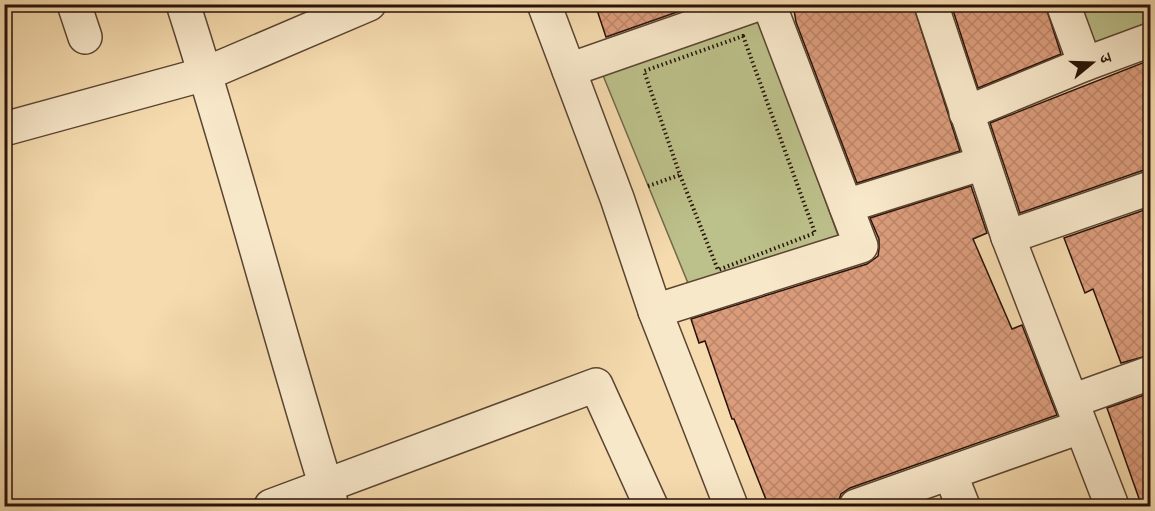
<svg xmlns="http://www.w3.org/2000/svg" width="1155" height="511" font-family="'IM FELL Double Pica','Noto Serif Devanagari',serif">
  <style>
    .park { fill: #bcc08a; stroke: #72694a; stroke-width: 1.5 }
    .building { fill: url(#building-cross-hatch); stroke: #281209; stroke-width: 1.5 }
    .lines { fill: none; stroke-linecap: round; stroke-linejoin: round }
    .minor-casing { stroke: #5b4432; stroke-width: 36 }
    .path { stroke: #281209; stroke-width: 4; stroke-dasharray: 1.5 3; stroke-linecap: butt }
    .minor { stroke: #f8e8ca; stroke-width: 33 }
  </style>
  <defs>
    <pattern id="building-cross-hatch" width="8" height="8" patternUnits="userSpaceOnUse" patternTransform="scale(1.5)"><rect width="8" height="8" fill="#db9c7b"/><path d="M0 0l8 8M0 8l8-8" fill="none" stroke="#bc8569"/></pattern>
  </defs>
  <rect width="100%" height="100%" fill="#f5dbae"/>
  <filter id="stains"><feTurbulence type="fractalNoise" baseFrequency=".00333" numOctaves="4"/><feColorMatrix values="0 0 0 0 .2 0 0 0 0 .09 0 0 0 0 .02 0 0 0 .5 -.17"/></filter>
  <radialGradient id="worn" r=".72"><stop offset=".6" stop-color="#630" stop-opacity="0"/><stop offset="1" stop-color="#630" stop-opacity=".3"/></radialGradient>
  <g class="park">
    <polygon points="1072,5 1150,5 1150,33 1091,53"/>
    <polygon points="759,18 839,238 690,288 602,73"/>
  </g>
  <g class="building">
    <polygon points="595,4 700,4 606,37"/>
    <polygon points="793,4 913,4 960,151 857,183 796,22"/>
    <polygon points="951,4 1045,4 1061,54 978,88"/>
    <polygon points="1150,60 1150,170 1144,170 1020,213 990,123"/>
    <polygon points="971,186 987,233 973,239 1012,329 1022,325 1057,415 850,488 841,494 838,503 830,507 769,507 734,419 732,419 705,341 699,343 691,319 867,264 878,256 879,249 879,239 870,218"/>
    <polygon points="1150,208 1150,355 1121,363 1093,289 1085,293 1064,238"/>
    <polygon points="1150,393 1150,507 1142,507 1107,408"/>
  </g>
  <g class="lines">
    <defs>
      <g id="minor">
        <polyline points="74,4 85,37"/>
        <path d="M183 4C237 171 280 340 332 506"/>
        <polyline points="544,4 617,198 655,311 731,506"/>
        <polyline points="931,4 1008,237 1112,506"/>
        <polyline points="1063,4 1085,64"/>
        <polyline points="569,70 758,4"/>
        <polyline points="966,113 1085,64 1150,40"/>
        <polyline points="4,129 205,74 369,4"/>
        <polyline points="846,206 983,163"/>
        <polyline points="1008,237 1150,188"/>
        <polyline points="655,311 861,246 769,4"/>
        <polyline points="1072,401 1150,373"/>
        <polyline points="950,473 963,506"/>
        <polyline points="271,506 596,385 651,506"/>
        <polyline points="856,506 1080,427"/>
      </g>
    </defs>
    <use href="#minor" class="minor-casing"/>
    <g class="path">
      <polygon points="743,36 815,233 718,270 680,175 644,71"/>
      <polyline points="648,186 680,175"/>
    </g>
    <use href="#minor" class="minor"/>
  </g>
  <rect width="1155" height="511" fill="none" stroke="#f5dbae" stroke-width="24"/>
  <rect x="6" y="6" width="1143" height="499" fill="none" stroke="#281209" stroke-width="3"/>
  <rect x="12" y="12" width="1131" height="487" fill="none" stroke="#281209" stroke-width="1.5"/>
  <g transform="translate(1092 63) rotate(71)" stroke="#f8e8ca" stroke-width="4.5" paint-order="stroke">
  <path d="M0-4.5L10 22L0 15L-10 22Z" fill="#281209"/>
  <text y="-9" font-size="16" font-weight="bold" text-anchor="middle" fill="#281209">उ</text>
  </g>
  <rect width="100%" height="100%" filter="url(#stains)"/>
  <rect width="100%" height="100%" fill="url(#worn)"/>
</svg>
